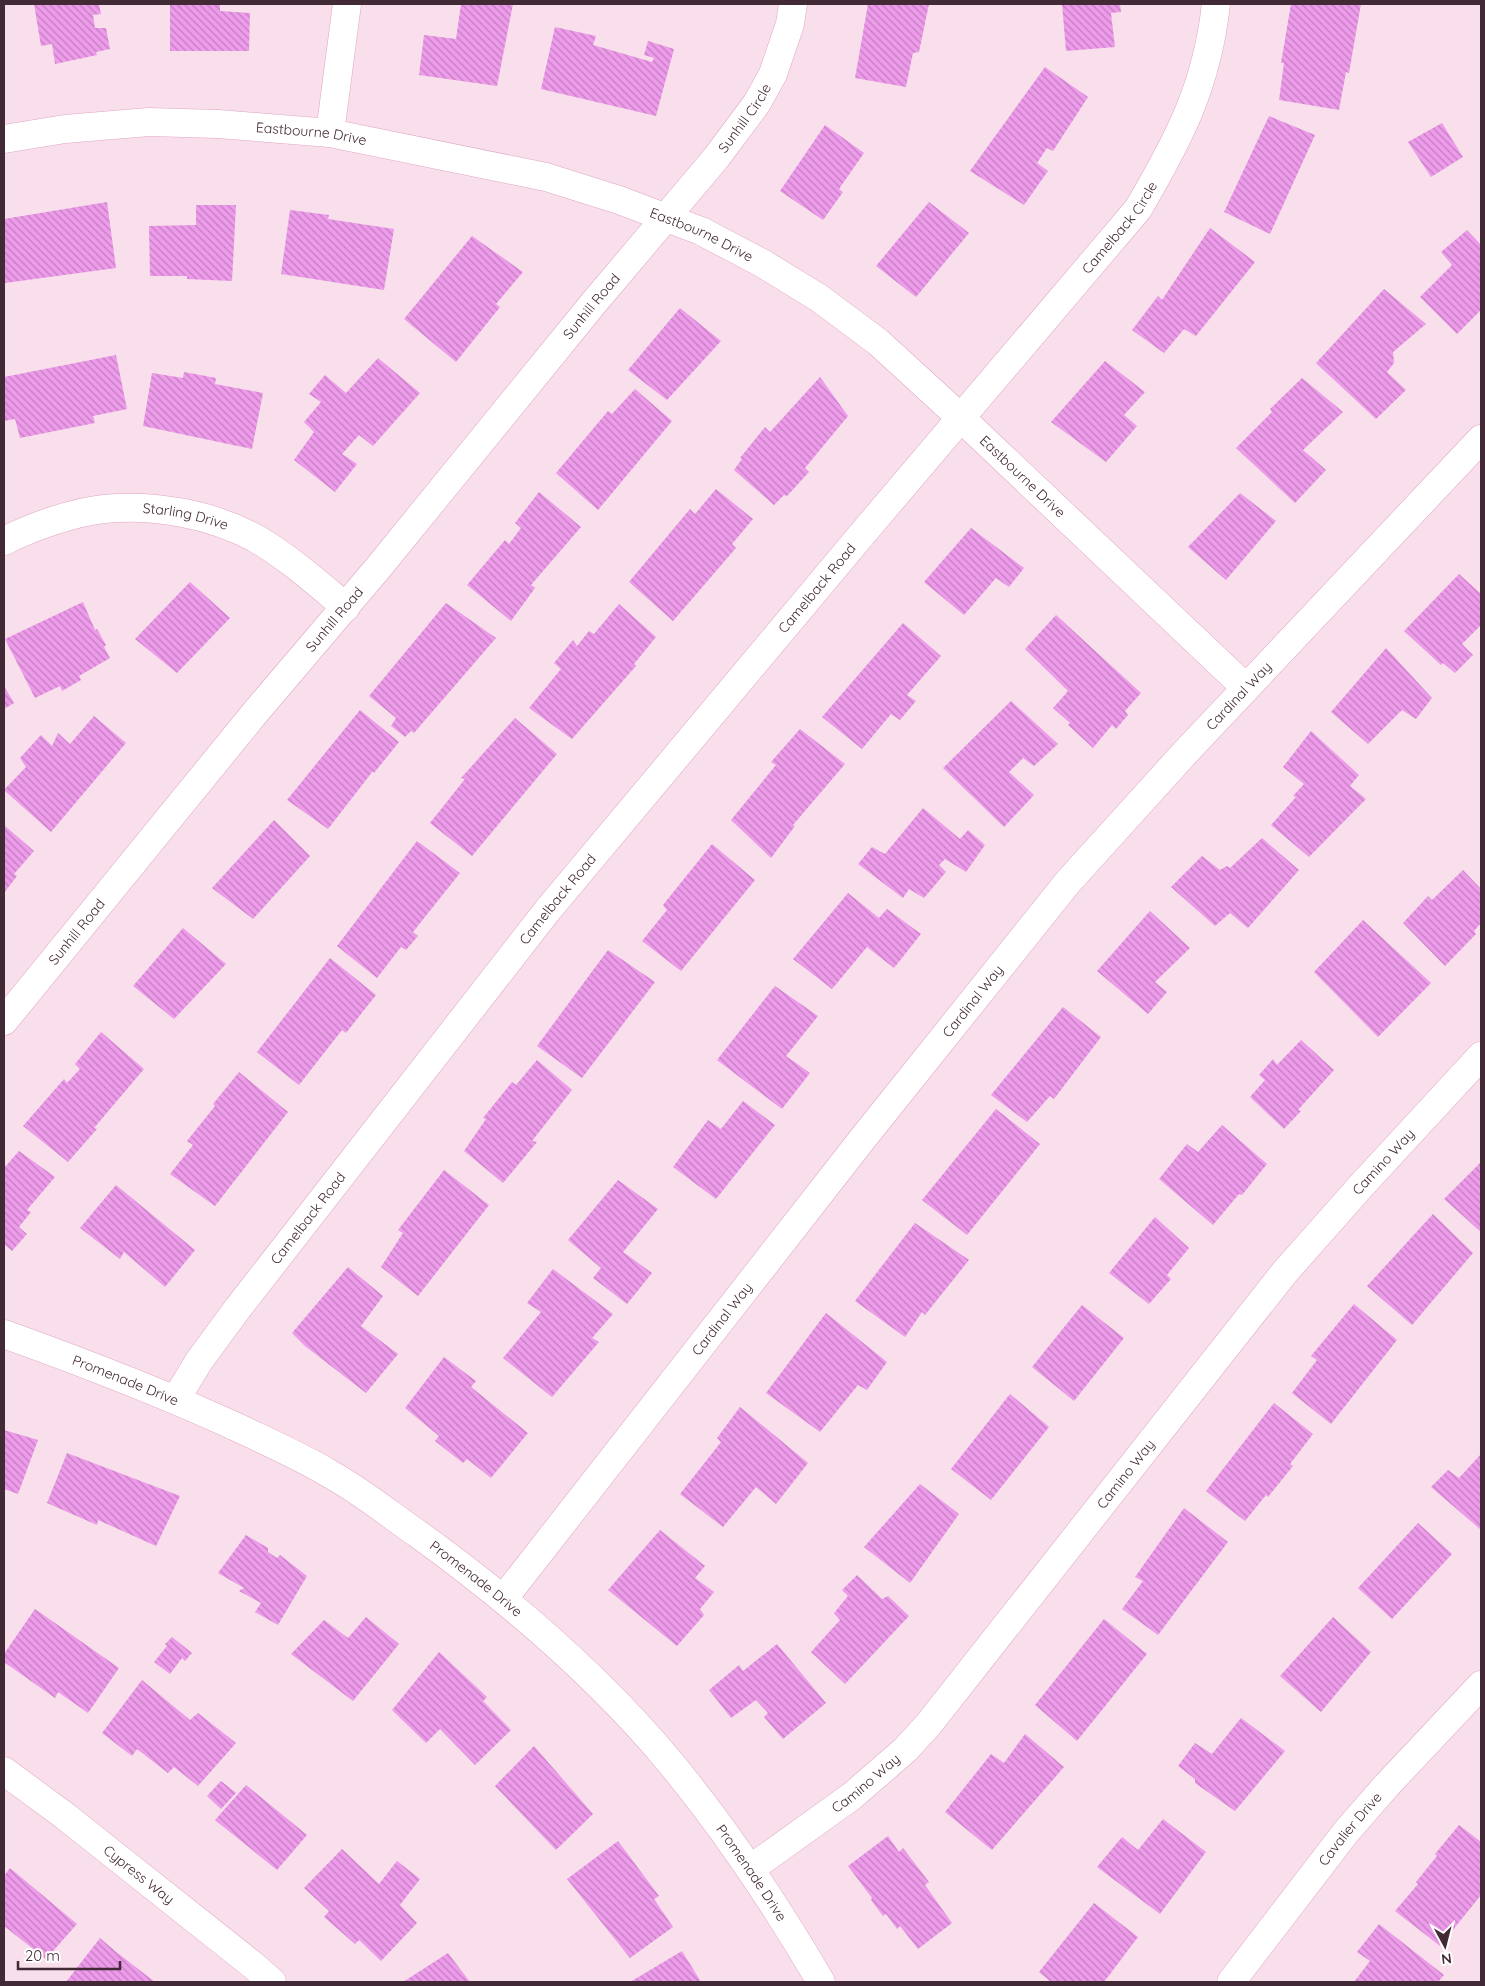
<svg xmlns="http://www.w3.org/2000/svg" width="1485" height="1986" font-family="Quicksand,sans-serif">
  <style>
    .building { fill: url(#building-back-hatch) }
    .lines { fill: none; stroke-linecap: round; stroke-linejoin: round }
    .minor-casing { stroke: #e1a6c3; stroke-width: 29 }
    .minor { stroke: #fff; stroke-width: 28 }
    .labels { text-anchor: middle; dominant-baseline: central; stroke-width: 5; stroke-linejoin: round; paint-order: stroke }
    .street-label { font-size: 14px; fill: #412935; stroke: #fff }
  </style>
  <defs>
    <pattern id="building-back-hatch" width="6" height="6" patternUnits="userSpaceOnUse" patternTransform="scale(1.25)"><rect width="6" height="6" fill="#ed9bea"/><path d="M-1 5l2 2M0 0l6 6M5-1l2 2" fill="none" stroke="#c27ebe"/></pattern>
  </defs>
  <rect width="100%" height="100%" fill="#f8dfeb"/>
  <g class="building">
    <polygon points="34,4 99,4 101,14 93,15 95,28 106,28 110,49 96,52 97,55 55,64 52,44 41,46"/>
    <polygon points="170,4 220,4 220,11 250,13 249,51 170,51"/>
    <polygon points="461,4 513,4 497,86 419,75 424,35 456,39"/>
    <polygon points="868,4 929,4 919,52 913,53 906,87 855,78"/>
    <polygon points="1062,4 1120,4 1121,12 1111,13 1115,47 1066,51"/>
    <polygon points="1291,4 1361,4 1349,73 1346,72 1339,110 1279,100 1284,63 1281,63"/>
    <polygon points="555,27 596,36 593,45 652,62 654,58 644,55 648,41 674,49 656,116 541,89"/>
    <polygon points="1045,67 1088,97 1053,151 1047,148 1037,163 1048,171 1024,205 970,171"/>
    <polygon points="1269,116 1315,135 1270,234 1224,212"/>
    <polygon points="1442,123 1463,157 1431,177 1408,142"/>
    <polygon points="825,125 864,153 839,189 843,192 823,220 780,191"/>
    <polygon points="107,202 116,268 5,283 4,219"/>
    <polygon points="929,202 969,233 916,297 876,266"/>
    <polygon points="196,205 236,205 232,281 187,279 187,276 150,276 149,226 196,225"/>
    <polygon points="290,210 329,215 328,219 394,229 384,290 281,274"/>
    <polygon points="1210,228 1255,262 1196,336 1184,329 1164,353 1132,330 1158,296 1162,300"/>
    <polygon points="1467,230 1481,245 1481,310 1457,334 1420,297 1452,265 1441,252"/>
    <polygon points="472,236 523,272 496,304 500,307 456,362 404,319"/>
    <polygon points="1384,289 1426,324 1393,352 1394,363 1387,372 1406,390 1376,419 1316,363"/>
    <polygon points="680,308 721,341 667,400 628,370"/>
    <polygon points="116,355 127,409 93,416 95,423 20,438 15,419 4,421 4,377"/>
    <polygon points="378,358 420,393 373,446 359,435 342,454 357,464 335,492 294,460 314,432 304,422 321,402 309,394 325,375 346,393"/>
    <polygon points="1105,361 1145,392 1124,415 1137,426 1106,462 1051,422"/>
    <polygon points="184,372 216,378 215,384 263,393 252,449 143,426 152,373 183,378"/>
    <polygon points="820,377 848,416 805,468 809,472 787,496 784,495 774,505 734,470 742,459 740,458 765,427 770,432"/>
    <polygon points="1302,378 1343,412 1303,450 1326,470 1295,503 1236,448 1272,412 1270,409"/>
    <polygon points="635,389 672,421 598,510 556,473 608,411 612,414"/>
    <polygon points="716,489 753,519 732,544 736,548 673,621 629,582 690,509 695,514"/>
    <polygon points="539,492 581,527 531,585 535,588 511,621 467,585 505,540 509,544 521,528 515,523"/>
    <polygon points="1240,493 1276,521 1226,580 1188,547"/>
    <polygon points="971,528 1024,568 1009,587 996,578 964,615 924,582"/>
    <polygon points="1459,574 1481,594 1481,625 1462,644 1473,655 1455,673 1443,663 1441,665 1404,631"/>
    <polygon points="190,582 230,618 177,673 135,639"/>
    <polygon points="83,602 95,630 97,629 106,645 104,647 110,658 79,676 81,680 62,691 60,686 35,698 5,639"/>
    <polygon points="446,603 496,638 414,733 411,731 405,737 391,726 396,718 369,696"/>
    <polygon points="619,604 656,637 634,664 636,666 572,739 529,708 561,669 554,663 573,640 577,646 589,631 594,634"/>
    <polygon points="1056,615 1141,693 1125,711 1128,715 1116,729 1112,725 1093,748 1068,725 1070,723 1053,708 1068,691 1025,649"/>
    <polygon points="903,623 941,656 907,695 916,701 900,720 891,714 862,749 822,717"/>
    <polygon points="1386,648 1432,698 1416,719 1402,710 1368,744 1331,712"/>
    <polygon points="4,686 14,703 4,709"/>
    <polygon points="1011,701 1058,744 1034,766 1023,758 1009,772 1034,795 1004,827 943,768"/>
    <polygon points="360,710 399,742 374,773 373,771 328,829 287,800"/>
    <polygon points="94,716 126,743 51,832 4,790 26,767 20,758 41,735 52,746 58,733 70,744"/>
    <polygon points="515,718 557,754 472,856 430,823 465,779 461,778"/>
    <polygon points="800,729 845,764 793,825 795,826 771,858 731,820 776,765 771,762"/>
    <polygon points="1311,731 1359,775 1350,786 1366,799 1309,857 1271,825 1296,797 1293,796 1304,784 1283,767"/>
    <polygon points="923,808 960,839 968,830 985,845 966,872 945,859 939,865 946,872 924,898 909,889 903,898 858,864 872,847 885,854"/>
    <polygon points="274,820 310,856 253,919 212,888"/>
    <polygon points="4,825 34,851 14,874 17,876 4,893"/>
    <polygon points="1262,838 1299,870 1248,928 1230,913 1215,926 1171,887 1202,856 1220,870 1227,866 1230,868"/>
    <polygon points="417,841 460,873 413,932 418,936 406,950 401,947 377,978 337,946"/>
    <polygon points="712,844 755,880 681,971 642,941 667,910 663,905"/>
    <polygon points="1463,870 1481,889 1481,923 1474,931 1476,934 1445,966 1403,923 1428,896 1432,900"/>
    <polygon points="848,893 879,918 887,909 921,934 894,968 867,947 832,989 793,959"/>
    <polygon points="1150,911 1190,948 1155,982 1167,992 1148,1014 1097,971"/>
    <polygon points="1363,920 1431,983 1378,1037 1314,972"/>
    <polygon points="183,928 226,964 174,1019 133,986"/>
    <polygon points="608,950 655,982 582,1078 537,1046"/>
    <polygon points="330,958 376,995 346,1033 342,1030 299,1085 257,1052"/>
    <polygon points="775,986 818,1016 786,1056 810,1073 782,1109 717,1060"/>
    <polygon points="1063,1007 1101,1037 1054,1099 1050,1096 1027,1122 991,1095"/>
    <polygon points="101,1032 144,1069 94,1128 97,1129 68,1162 23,1126 64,1079 67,1083 80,1069 75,1064"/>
    <polygon points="1301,1040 1334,1070 1298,1110 1301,1111 1284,1129 1250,1097 1265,1080 1259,1075 1273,1059 1277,1065"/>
    <polygon points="537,1060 572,1090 532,1141 537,1142 503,1183 464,1151 486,1119 483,1118 512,1082 516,1085"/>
    <polygon points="239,1072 288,1112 215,1206 170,1174 193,1145 187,1141 215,1106 213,1104"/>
    <polygon points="743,1101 775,1125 716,1199 673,1167 708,1120 721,1129"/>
    <polygon points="996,1109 1040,1144 967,1235 922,1200"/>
    <polygon points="1222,1125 1267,1164 1242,1195 1239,1194 1213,1225 1159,1179 1187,1144 1198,1152"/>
    <polygon points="19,1151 55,1177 27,1210 31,1212 19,1227 27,1234 12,1251 4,1244 4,1168"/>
    <polygon points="1481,1162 1481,1232 1444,1199"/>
    <polygon points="444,1170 489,1205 418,1296 381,1267 403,1233 398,1230"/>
    <polygon points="618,1180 658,1209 623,1252 652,1273 627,1304 593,1278 601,1268 568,1240"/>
    <polygon points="116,1185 195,1250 165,1287 124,1252 120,1259 80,1228"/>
    <polygon points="1433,1214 1473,1253 1412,1325 1367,1286"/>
    <polygon points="1155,1217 1189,1248 1167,1275 1171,1279 1149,1304 1109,1273"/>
    <polygon points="915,1223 969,1260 925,1315 922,1312 905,1337 855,1301"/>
    <polygon points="348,1267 383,1296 361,1326 398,1354 366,1393 305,1346 292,1333"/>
    <polygon points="553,1269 613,1314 592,1338 599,1342 552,1397 503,1358 541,1312 527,1303"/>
    <polygon points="1354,1304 1397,1340 1331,1424 1292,1393 1317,1360 1311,1356"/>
    <polygon points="1082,1305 1124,1338 1074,1401 1032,1367"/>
    <polygon points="826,1313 887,1362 867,1390 858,1385 820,1432 766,1393"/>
    <polygon points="444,1357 476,1381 471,1387 528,1433 491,1478 467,1459 463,1463 435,1441 439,1436 405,1408"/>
    <polygon points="1010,1394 1049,1427 991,1500 951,1469"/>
    <polygon points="1274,1403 1313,1434 1290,1464 1293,1466 1268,1497 1266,1495 1245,1521 1206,1491"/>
    <polygon points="740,1407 808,1463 776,1504 756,1487 723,1527 680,1494 721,1442 717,1438"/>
    <polygon points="4,1430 38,1440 18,1494 4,1489"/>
    <polygon points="67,1453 180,1496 156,1546 98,1520 97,1525 47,1503"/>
    <polygon points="1481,1454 1481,1527 1480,1529 1431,1487 1448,1470 1459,1478"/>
    <polygon points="920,1484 959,1514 910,1583 864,1547"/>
    <polygon points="1184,1508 1228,1542 1158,1635 1122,1609 1143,1581 1135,1577"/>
    <polygon points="1418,1523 1452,1554 1392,1619 1358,1588"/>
    <polygon points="660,1530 705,1566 695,1578 714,1592 700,1609 704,1615 677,1646 608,1590"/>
    <polygon points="246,1535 268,1548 268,1552 277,1558 280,1555 307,1576 278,1625 255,1612 261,1603 239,1591 244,1588 218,1573"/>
    <polygon points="857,1575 882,1599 888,1596 909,1616 845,1684 811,1652 840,1620 834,1613 848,1596 842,1590"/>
    <polygon points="35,1609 119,1668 88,1713 58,1692 55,1698 4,1662 4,1654"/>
    <polygon points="366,1617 399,1644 353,1701 291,1654 324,1620 348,1638"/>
    <polygon points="1333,1617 1371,1652 1321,1712 1280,1676"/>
    <polygon points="1104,1619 1147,1654 1077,1741 1035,1705"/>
    <polygon points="172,1637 192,1653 185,1661 182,1658 170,1674 154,1662 167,1646 165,1644"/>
    <polygon points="777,1644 826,1703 783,1739 764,1717 768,1713 756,1700 731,1718 709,1690 739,1665 743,1671"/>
    <polygon points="439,1652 487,1697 483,1701 511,1730 475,1765 440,1729 426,1743 392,1710"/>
    <polygon points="142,1680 190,1720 198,1713 236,1743 198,1786 174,1767 168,1773 137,1749 132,1756 102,1733"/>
    <polygon points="1241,1718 1285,1751 1235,1811 1195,1783 1195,1779 1178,1766 1195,1743 1212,1754"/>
    <polygon points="1025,1734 1064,1767 992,1850 945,1812 991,1754 1004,1763"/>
    <polygon points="534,1746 593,1814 556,1850 495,1786"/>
    <polygon points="221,1781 236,1793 221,1809 207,1796"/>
    <polygon points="246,1785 307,1835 277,1870 215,1820"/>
    <polygon points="1163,1819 1206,1852 1160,1914 1097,1867 1122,1837 1138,1850"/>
    <polygon points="1459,1825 1481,1842 1481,1895 1440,1946 1395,1911 1418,1884 1416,1882 1437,1856 1435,1854"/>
    <polygon points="888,1836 899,1852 903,1848 929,1882 925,1885 952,1923 918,1949 900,1926 897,1929 886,1914 883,1916 871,1900 872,1898 848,1866"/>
    <polygon points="618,1841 659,1896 654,1899 673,1927 630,1958 567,1879"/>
    <polygon points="342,1849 379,1884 397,1861 420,1879 400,1905 417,1923 381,1961 359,1940 355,1944 324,1917 329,1911 304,1888"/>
    <polygon points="10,1868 77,1924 46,1959 4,1926 4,1876"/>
    <polygon points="1094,1903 1138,1937 1104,1982 1051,1982 1039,1972"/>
    <polygon points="1379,1924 1444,1975 1438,1982 1354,1982 1370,1961 1357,1952"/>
    <polygon points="100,1938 115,1951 155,1982 66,1982"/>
    <polygon points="682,1951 701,1982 630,1982"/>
    <polygon points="448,1953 470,1982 403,1982"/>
  </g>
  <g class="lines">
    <defs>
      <g id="minor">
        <polyline points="330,133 347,4"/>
        <path id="s1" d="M4 139 65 129 149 122 218 124 330 133 546 177 619 200 701 231 762 263 819 298 878 342 961 418 1246 688"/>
        <path id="s2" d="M4 541C31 527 74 512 104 509 154 504 211 514 255 538 288 557 317 583 346 607"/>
        <path id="s3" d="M4 1021 254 714 378 568 592 305 716 158 757 103 773 74 790 24 793 4"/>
        <path id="s4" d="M4 1334C85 1363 165 1394 243 1430 272 1444 302 1457 330 1474 361 1491 389 1514 418 1534 508 1599 598 1676 669 1761 726 1830 776 1905 821 1982"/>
        <path id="s5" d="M176 1399 199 1361 238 1308 547 911 858 539 1138 209C1179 139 1207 86 1216 4"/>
        <path id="s6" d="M504 1598 864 1137 1068 882 1182 756 1481 439"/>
        <path id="s7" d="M4 1771 65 1816 254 1966 272 1982"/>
        <path id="s8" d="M750 1869 852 1796 905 1750 928 1725 1284 1273 1361 1186 1481 1056"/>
        <path id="s9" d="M1231 1982 1346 1832 1387 1785 1481 1685"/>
      </g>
    </defs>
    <use href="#minor" class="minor-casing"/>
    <use href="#minor" class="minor"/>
  </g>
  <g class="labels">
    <g class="street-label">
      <text stroke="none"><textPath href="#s3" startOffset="1168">Sunhill Circle</textPath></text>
      <text stroke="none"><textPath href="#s1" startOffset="309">Eastbourne Drive</textPath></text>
      <text stroke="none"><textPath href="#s5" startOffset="1505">Camelback Circle</textPath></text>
      <text stroke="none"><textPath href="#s1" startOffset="714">Eastbourne Drive</textPath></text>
      <text stroke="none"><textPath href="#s3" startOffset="925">Sunhill Road</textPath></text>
      <text stroke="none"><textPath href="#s1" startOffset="1119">Eastbourne Drive</textPath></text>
      <text stroke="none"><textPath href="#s2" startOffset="188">Starling Drive</textPath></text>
      <text stroke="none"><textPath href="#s5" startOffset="1034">Camelback Road</textPath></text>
      <text stroke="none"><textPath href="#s3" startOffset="520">Sunhill Road</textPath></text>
      <text stroke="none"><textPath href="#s6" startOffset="1164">Cardinal Way</textPath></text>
      <text stroke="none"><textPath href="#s5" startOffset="629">Camelback Road</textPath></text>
      <text stroke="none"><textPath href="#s3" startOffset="115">Sunhill Road</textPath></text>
      <text stroke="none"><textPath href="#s6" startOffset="759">Cardinal Way</textPath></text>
      <text stroke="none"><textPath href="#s8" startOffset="954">Camino Way</textPath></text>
      <text stroke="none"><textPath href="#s5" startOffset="224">Camelback Road</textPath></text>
      <text stroke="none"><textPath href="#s6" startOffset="354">Cardinal Way</textPath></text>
      <text stroke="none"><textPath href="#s4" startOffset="130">Promenade Drive</textPath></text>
      <text stroke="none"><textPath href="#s8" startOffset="549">Camino Way</textPath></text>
      <text stroke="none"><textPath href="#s4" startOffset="535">Promenade Drive</textPath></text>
      <text stroke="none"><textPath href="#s8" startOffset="144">Camino Way</textPath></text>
      <text stroke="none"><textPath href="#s9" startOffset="194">Cavalier Drive</textPath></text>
      <text stroke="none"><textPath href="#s4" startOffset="940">Promenade Drive</textPath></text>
      <text stroke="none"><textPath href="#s7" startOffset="170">Cypress Way</textPath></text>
    </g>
  </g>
  <rect width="1485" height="1986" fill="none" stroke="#412935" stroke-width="10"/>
  <g transform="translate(1445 1946) rotate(173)" stroke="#ffffff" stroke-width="4" paint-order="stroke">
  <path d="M0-4L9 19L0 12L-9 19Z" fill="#412935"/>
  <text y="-8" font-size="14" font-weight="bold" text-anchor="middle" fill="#412935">N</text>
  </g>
  <path d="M18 1961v8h102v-8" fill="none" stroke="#412935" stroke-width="2.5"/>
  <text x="25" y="1961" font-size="15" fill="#412935" stroke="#ffffff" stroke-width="4" paint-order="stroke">20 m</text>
</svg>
